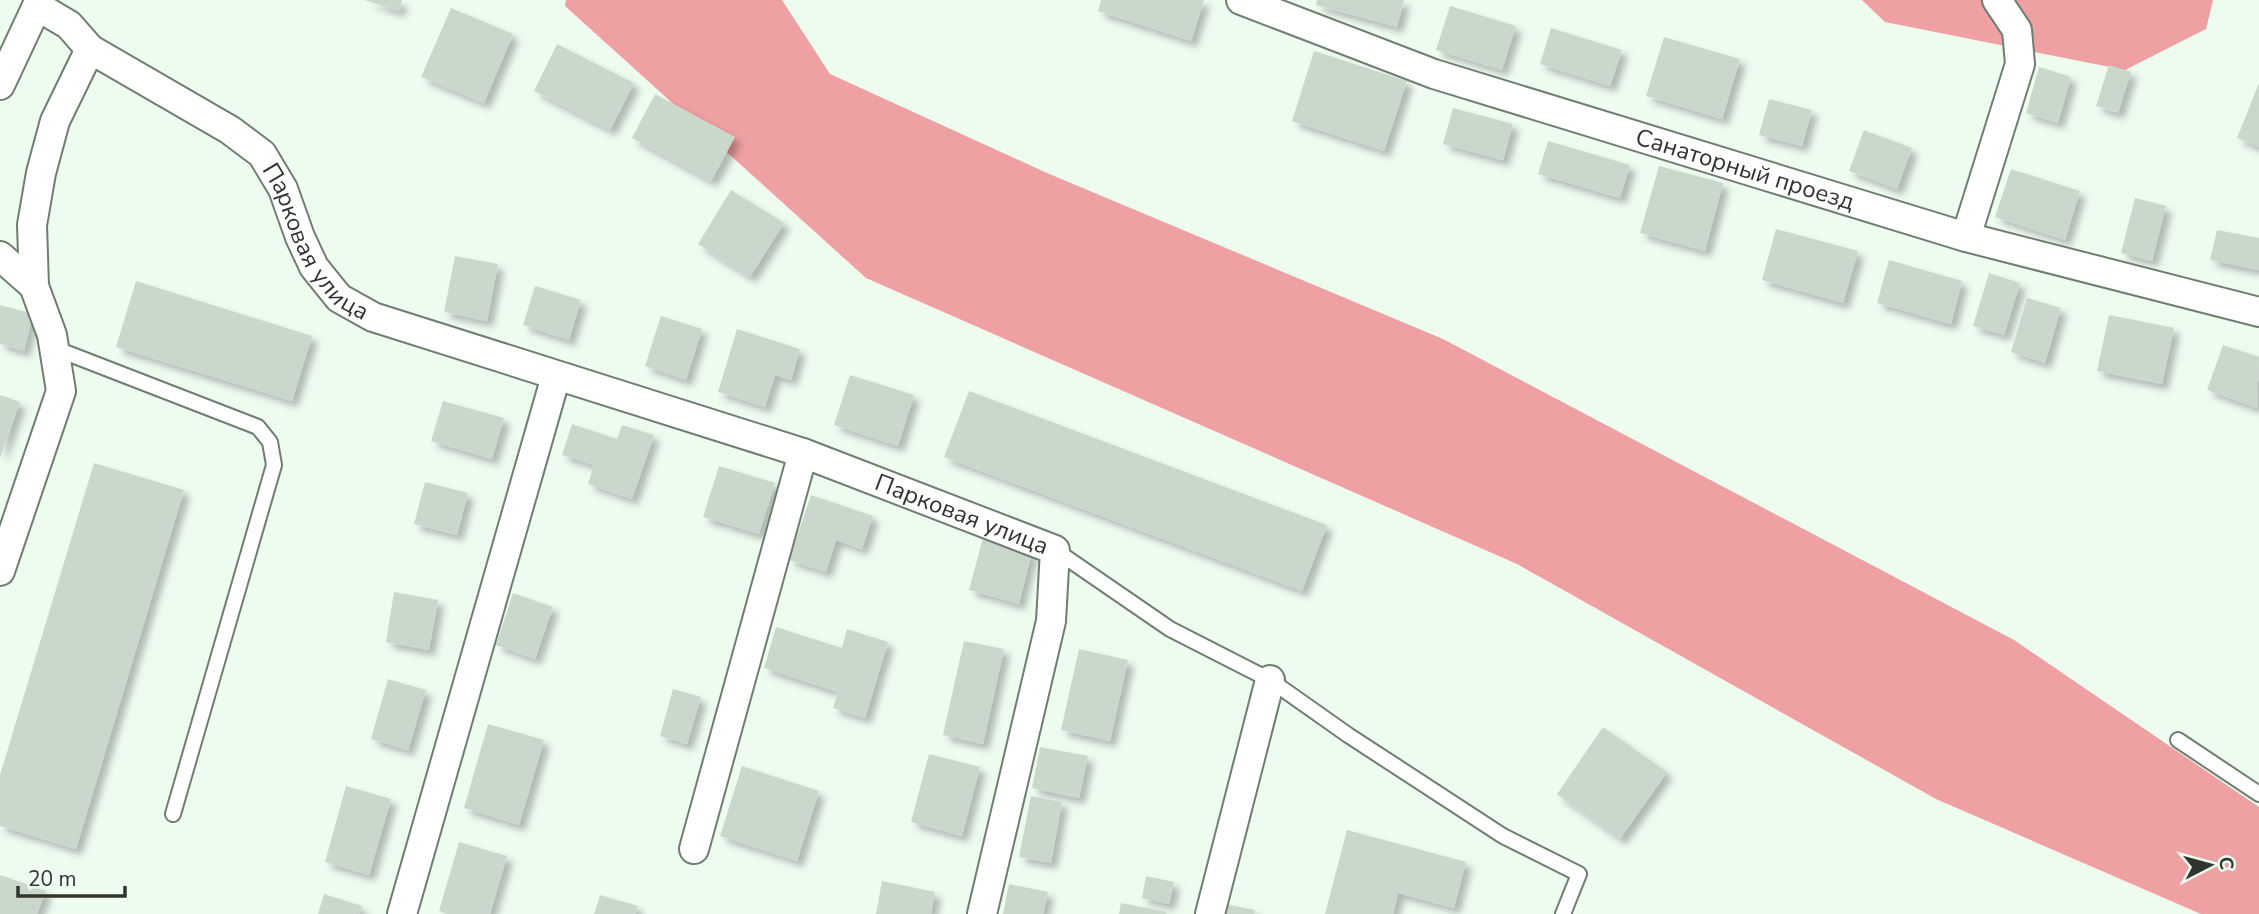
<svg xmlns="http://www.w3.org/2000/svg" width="2259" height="914" font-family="'Nunito Sans',sans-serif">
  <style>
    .forest { fill: #efa0a2 }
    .building { fill: #cad8cb; filter: url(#shadow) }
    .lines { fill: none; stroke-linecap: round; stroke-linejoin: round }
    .service-casing { stroke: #707d71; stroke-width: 18 }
    .minor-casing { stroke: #707d71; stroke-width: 32 }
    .service { stroke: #fff; stroke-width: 14 }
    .minor { stroke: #fff; stroke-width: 28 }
    .labels { text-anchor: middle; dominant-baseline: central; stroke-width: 5; stroke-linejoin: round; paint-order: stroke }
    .street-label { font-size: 24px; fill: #303530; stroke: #eefcef }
  </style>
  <defs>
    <filter id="shadow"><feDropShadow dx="6" dy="6" stdDeviation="3.5" flood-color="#0004"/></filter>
  </defs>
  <rect width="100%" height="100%" fill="#eefcef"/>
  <g class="forest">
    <polygon points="566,0 782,0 830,74 1047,173 1443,339 2014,640 2259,807 2259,914 2201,914 1936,799 1517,564 866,278 565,6"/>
    <polygon points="1862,0 2213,0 2206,29 2125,70 1885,22"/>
  </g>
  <g class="building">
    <polygon points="364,0 402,0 399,11"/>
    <polygon points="1101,0 1204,0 1191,41 1098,11"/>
    <polygon points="1317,0 1404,0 1397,27 1316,5"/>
    <polygon points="1450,6 1516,26 1502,70 1436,50"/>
    <polygon points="451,8 513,34 484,103 421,77"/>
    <polygon points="1551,28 1622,50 1610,86 1540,64"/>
    <polygon points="1664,37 1740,59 1722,119 1646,96"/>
    <polygon points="557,44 634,83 610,130 534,91"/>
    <polygon points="1314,51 1407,81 1384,151 1292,121"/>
    <polygon points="2109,65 2131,72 2118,113 2096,106"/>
    <polygon points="2039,67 2071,77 2058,123 2026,113"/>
    <polygon points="2259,83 2259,147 2237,138"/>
    <polygon points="655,94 735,137 711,181 632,138"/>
    <polygon points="1769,99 1812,110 1802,146 1759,135"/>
    <polygon points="1453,108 1513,124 1503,160 1443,144"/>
    <polygon points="1864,130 1912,148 1897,189 1849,171"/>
    <polygon points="1548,141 1630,165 1620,198 1538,174"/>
    <polygon points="1659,166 1723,183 1705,251 1640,233"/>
    <polygon points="2011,169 2080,191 2065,240 1995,217"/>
    <polygon points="731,190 784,223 750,277 698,244"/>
    <polygon points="2135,198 2166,206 2152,261 2121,253"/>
    <polygon points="1776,229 1858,251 1843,303 1762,280"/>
    <polygon points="2217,230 2259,238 2259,270 2210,260"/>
    <polygon points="455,256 498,264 487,321 444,312"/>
    <polygon points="1889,260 1962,281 1951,324 1877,303"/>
    <polygon points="1989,273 2020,283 2004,335 1973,326"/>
    <polygon points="136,281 312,336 292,401 116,347"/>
    <polygon points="535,286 581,300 569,340 523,325"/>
    <polygon points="2027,298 2061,308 2045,363 2011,352"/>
    <polygon points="0,305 33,314 24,351 0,344"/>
    <polygon points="2109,315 2174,328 2162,384 2097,371"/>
    <polygon points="661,316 702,329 686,380 645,366"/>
    <polygon points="737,329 800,349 791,380 775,375 765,407 718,392"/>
    <polygon points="2223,345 2259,357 2257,408 2207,390"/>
    <polygon points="850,375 914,395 898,446 834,425"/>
    <polygon points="969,391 1327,525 1302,591 944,457"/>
    <polygon points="0,395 20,402 0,458"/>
    <polygon points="443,401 504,418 492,459 431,441"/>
    <polygon points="572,424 617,439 622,425 654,435 632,499 588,484 594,465 562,455"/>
    <polygon points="94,463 184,490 76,849 0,826 0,775"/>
    <polygon points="719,466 775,483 759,534 703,517"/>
    <polygon points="425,482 468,493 457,535 414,524"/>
    <polygon points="811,495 873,516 862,549 836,540 826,572 789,560"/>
    <polygon points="983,538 1032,551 1019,604 969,590"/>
    <polygon points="394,592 438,600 429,650 386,642"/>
    <polygon points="513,593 553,607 535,659 496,645"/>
    <polygon points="776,627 842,648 847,629 888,642 865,718 833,708 838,692 764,668"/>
    <polygon points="964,641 1004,649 983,744 943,735"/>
    <polygon points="1079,649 1128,660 1110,741 1061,730"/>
    <polygon points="388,679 426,690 408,750 371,739"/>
    <polygon points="673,689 701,697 687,744 660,736"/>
    <polygon points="488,724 544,740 519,825 464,808"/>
    <polygon points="1603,727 1667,772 1620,839 1557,794"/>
    <polygon points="1040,747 1088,756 1079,798 1032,788"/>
    <polygon points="929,754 980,767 962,836 911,822"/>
    <polygon points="742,766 819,791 797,861 720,836"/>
    <polygon points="346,786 391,799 369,875 325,862"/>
    <polygon points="1031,796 1062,802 1051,863 1019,857"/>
    <polygon points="1347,830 1466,862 1454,908 1398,893 1393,914 1325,914"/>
    <polygon points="459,842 507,856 490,914 448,914 439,911"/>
    <polygon points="0,875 46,891 37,914 0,914"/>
    <polygon points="1146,876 1174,882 1169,904 1142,898"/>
    <polygon points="882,881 935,892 931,914 876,914"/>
    <polygon points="1009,884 1048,892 1043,914 1003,914"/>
    <polygon points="324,894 362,906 359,914 318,914"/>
    <polygon points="600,895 638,906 635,914 594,914"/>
    <polygon points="1121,903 1167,912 1166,914 1119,914"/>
    <polygon points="1225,904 1255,910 1254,914 1222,914"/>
  </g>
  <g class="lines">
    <defs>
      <g id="service">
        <polyline points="54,348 258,427 270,442 274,465 173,814"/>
        <polyline points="1055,550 1170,629 1270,680 1348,735 1503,836 1579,874 1563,914"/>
        <polyline points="2178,740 2259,794"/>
      </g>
      <g id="minor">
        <path id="s1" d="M39 0 37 6 69 25 90 49 230 130 262 154 283 189 300 237 314 267 339 298 373 317 803 453 1055 550 1051 621 982 914"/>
        <path id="s2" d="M1241 0 1434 74 1966 237 2259 312"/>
        <polyline points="0,85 37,6"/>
        <polyline points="1966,237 2020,64 2017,30 1997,0"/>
        <polyline points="0,256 34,286 52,335 61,391 0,571"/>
        <polyline points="34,286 32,225 41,173 55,121 90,49"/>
        <polyline points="694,849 803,453"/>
        <polyline points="402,914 556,376"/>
        <polyline points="1210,914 1270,680"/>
      </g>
    </defs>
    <use href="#service" class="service-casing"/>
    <use href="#minor" class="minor-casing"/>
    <use href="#service" class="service"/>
    <use href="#minor" class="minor"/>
  </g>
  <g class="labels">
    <g class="street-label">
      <text stroke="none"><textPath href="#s2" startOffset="532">Санаторный проезд</textPath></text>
      <text stroke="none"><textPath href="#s1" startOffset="382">Парковая улица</textPath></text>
      <text stroke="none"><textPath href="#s1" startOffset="1102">Парковая улица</textPath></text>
    </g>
  </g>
  <g transform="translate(2210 865) rotate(84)" stroke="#eefcef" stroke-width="5" paint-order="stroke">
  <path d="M0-5L12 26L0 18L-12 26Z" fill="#303530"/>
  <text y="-10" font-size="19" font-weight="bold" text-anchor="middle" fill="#303530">С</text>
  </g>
  <path d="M18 886v10h107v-10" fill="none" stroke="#303530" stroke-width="3.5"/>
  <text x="28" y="886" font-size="21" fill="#303530" stroke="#eefcef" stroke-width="5" paint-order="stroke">20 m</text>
</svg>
